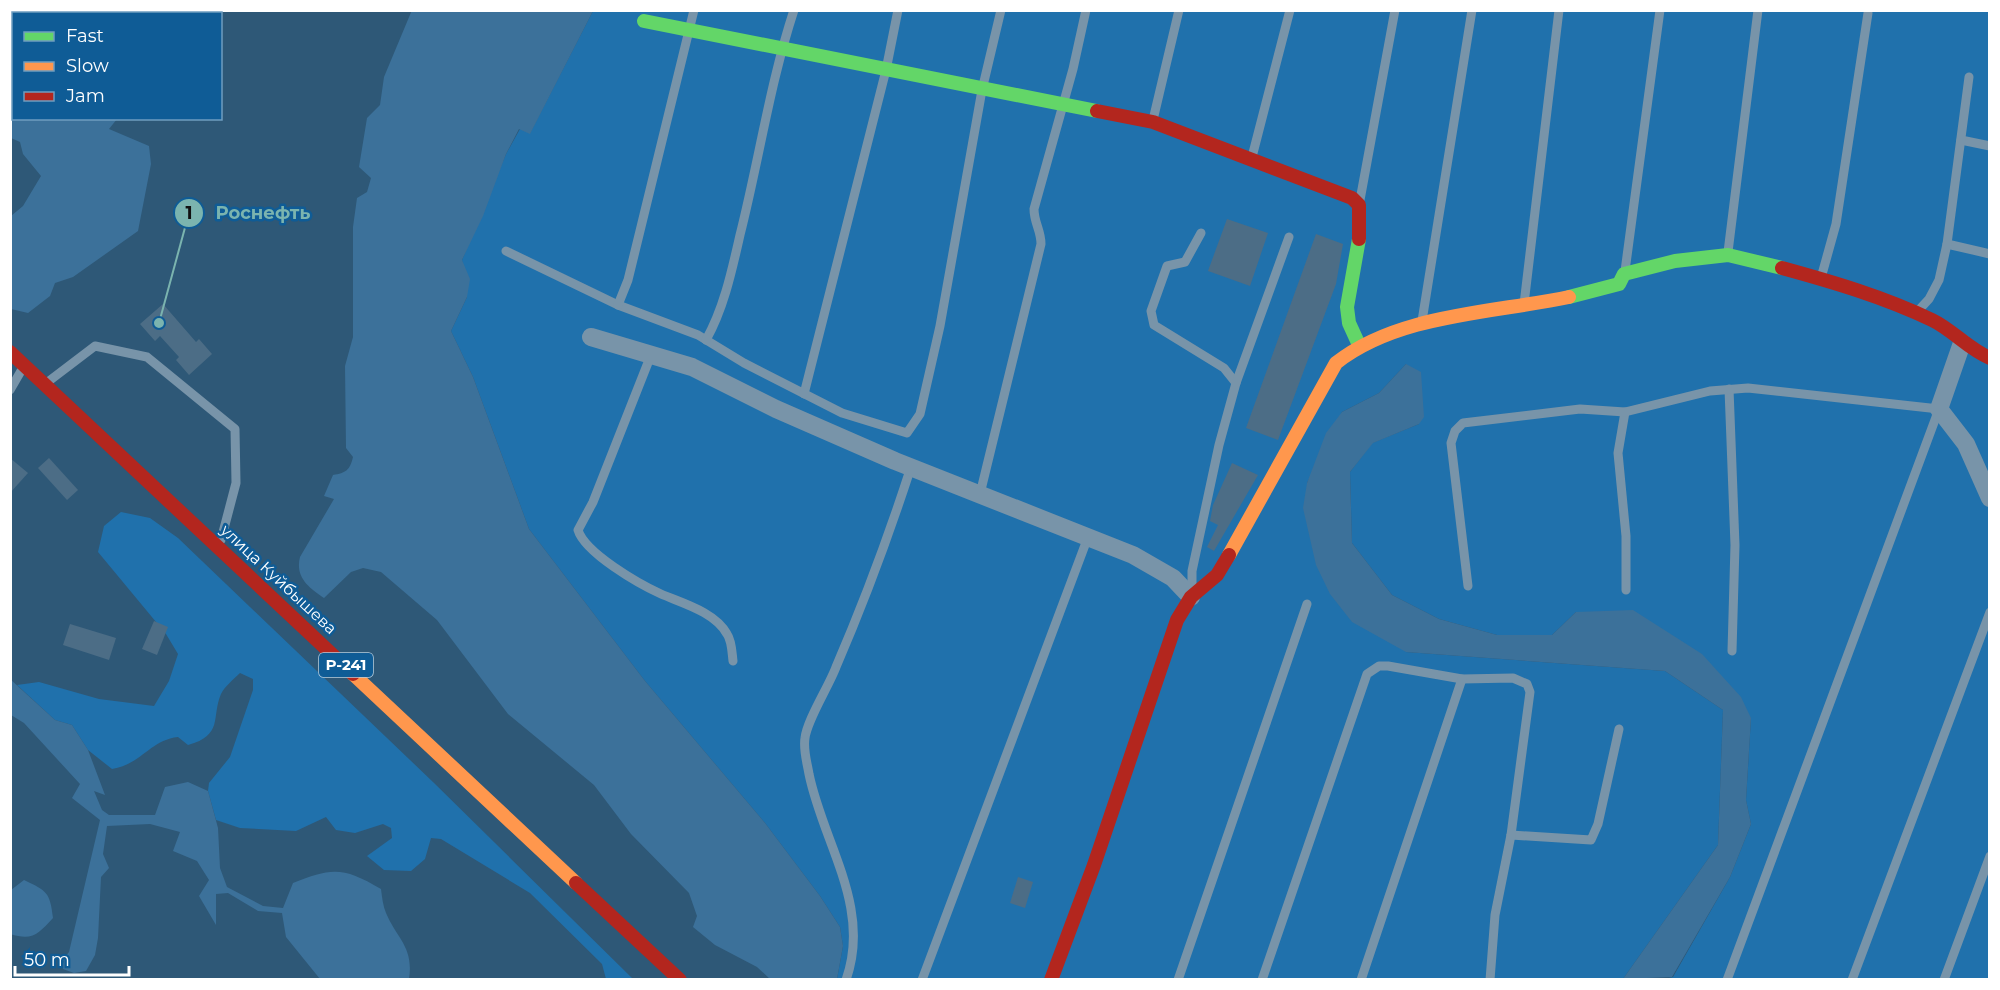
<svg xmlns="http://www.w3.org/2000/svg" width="2000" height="990" viewBox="0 0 2000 990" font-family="Montserrat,sans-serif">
<rect width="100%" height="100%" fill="#2e5877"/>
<g fill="#2071ac">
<polygon points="593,11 1989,11 1989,979 1664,979 1673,977 1730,877 1751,824 1746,800 1751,718 1576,612 1552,635 1497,635 1439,619 1392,595 1352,543 1350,472 1372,443 1419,424 1406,364 1379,393 1342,412 1307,483 1406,652 1665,671 1723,710 1718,845 1623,979 837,979 843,946 840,927 820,896 765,823 645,681 529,529 473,377 451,331 467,297 462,260 506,154 520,129 530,133"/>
<path d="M121,512L150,518L178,538L433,782L633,979H606L602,964L530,893L441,839L431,838L425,859L411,871L384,870L367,856L392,838L391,828L383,824L355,833L336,830L326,817L296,831L240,828L216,820L208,791L209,783L230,757L253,690V679L240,673C233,680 225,686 221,694C211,717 224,735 188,745L178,737C150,740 142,764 112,769L88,750L72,725L55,720L17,685L39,682L99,699L154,706L169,681L178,654L166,634L98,552L104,526Z"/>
</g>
<g fill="#3c719a">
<path d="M412,10L593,11L530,134L519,129L506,154L483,216L462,260L470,279L467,297L451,331L473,377L529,529L645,681L765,823L820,896L840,927L843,946L837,979H770L757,967L715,945L693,927L697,916L689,893L631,834L594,785L508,714L437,620L381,572L363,568L351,572L324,598C308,587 295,577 300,557L334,499L324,496L333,475C346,473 350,470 353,457L346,448L345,366L353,337V227L357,198L367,192L371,178L359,167L367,118L380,105L384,77Z"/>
<polygon points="13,102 14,118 117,119 109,129 149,146 151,164 138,231 73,277 55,283 50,296 28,313 11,309 11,216 23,206 41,176 23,154 20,142 11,138 11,105"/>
<polygon points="1406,364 1421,372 1424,417 1419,424 1373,443 1350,472 1352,543 1392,595 1439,619 1497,635 1552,635 1576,612 1633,610 1702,654 1741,697 1751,718 1746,800 1751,824 1730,877 1672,977 1623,979 1718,845 1723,710 1665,671 1406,652 1352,622 1330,594 1316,565 1303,508 1307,483 1326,433 1342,412 1379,393"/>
<path d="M10,679L55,720L72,725L88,750L105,795L94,791L102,810L109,815H155L165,787L188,782L208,791L218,828L220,868L227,887L263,906L283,908L293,883C332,867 344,867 381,889C382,897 383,906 386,913C397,939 414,947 409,979H320L286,937L282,913L258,911L228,893L216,894V925L199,896L209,880L197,861L173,851L180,832L150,824L107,826L103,854L109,868L101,877L98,938L95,955L86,971L74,973L63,969L61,962L69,952L100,820L72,798L80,784L24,723L11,715Z"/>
<path d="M24,880C47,891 50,892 53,918C38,934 33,941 10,934L11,890Z"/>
</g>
<g fill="#4c6d86">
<polygon points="1227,219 1268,233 1250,286 1208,271"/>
<polygon points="1316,234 1343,244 1336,284 1278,440 1246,428"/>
<polygon points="163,304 196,342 199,339 212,354 189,375 176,360 179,357 160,336 155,341 140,324"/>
<polygon points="10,458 28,473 10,493"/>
<polygon points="49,458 78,490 67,500 38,468"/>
<polygon points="1232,463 1258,475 1214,551 1207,547 1218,525 1210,521 1213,505"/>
<polygon points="154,621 168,627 157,655 142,649"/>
<polygon points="70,624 116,638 109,660 63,645"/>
<polygon points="1018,877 1033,882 1025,908 1010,903"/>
</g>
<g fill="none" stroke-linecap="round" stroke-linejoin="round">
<g stroke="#7894a9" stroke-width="9">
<polyline points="1153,120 1179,10"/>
<polyline points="1961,140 1990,146"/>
<polyline points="1252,157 1290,10"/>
<polyline points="1360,200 1395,10"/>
<polyline points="1201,233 1185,262 1167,266 1151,311 1154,325 1224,368 1236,383"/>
<polyline points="1947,244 1990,254"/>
<polyline points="506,251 618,305 698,335 744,363 842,413 907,433 920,414 940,326 982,90 1001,10"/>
<polyline points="1728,252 1758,10"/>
<polyline points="1625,271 1660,10"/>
<polyline points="1821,278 1836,224 1868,13"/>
<polyline points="1524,304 1559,10"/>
<polyline points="618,305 628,280 694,10"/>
<polyline points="1917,312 1929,299 1939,280 1947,244 1969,77"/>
<polyline points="1422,321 1472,10"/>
<path d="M706,340C724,308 732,270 740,235C759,160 770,83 794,10"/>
<path d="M651,355L593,502L578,530C585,553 639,584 661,594C682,603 715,612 727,634C732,641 732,653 733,661"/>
<polyline points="49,381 95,346 147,357 235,429 236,483 221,540"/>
<polyline points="1729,389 1735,545 1732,651"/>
<polyline points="10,390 21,371"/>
<polyline points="804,394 886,70 898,10"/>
<polyline points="1625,412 1618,453 1626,536 1626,590"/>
<path d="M980,494L1041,244C1041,230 1034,223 1034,209L1073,69L1086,10"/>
<polyline points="1468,586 1451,443 1455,431 1463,423 1580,409 1625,412 1710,391 1748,388 1939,409 1727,980"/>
<polyline points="1192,591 1192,571 1219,445 1236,383 1289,237"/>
<polyline points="1511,835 1591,840 1598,824 1619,729"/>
<path d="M846,980C872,907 823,843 809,774C807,762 803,750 805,738C807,720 829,686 836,667C864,602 889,535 911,467"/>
<polyline points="922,980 1088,537"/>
<polyline points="1178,980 1307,604"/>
<polyline points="1262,980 1367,674 1379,666 1388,666 1462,679 1513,678 1527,684 1530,692 1511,835 1495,915 1490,980"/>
<polyline points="1361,980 1462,679"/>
<polyline points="1852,980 1990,612"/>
<polyline points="1944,980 1990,856"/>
</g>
<g stroke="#7894a9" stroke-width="18">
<polyline points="591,337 692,367 776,409 895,461 1133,555 1173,578 1191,597"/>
<polyline points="1962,343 1939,409 1966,444 1990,498"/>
</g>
<g stroke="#63d668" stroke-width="14">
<polyline points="644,21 1097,111"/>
<polyline points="1569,297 1619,284 1624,274 1675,261 1728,255 1782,268"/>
<polyline points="1359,345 1349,323 1347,307 1359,239"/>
</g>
<g stroke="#ff974d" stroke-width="14">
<path d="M1229,555L1336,363C1398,314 1493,313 1569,297"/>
<polyline points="353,674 576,883"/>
</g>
<g stroke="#b3261e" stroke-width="14">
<polyline points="1097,111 1153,122 1352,198 1359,205 1359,239"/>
<path d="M1782,268C1833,282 1884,297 1932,320C1953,330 1968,349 1990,358"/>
<polyline points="10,352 353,674"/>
<polyline points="576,883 680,980"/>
<polyline points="1051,980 1094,865 1177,620 1191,597 1217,575 1229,555"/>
</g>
</g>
<g text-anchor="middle" stroke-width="5" stroke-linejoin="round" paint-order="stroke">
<rect fill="#0f5c96" stroke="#b7cee0" stroke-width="1.5" x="319" y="653" width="54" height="24" rx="4.5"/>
<g font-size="15" font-weight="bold" fill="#fff">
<text x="346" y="670">Р-241</text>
</g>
<g font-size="16" fill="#fff" stroke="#0f5c96">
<text transform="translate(279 579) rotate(43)" y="6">улица Куйбышева</text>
</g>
</g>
<path fill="none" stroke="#7bb4af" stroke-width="2" d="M159 323L189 213"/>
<g fill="#7bb4af" stroke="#0f5c96" stroke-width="2">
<circle cx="159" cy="323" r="6"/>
<circle cx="189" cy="213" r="15"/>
</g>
<g font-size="18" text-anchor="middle" font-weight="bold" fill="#111">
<text x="189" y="219">1</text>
</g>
<g font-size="18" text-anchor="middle" font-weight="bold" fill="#7bb4af" stroke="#0f5c96" stroke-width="5" stroke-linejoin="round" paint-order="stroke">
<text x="263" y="219">Роснефть</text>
</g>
<rect width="2000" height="990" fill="none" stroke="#ffffff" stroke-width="24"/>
<rect x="12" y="12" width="210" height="108" fill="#0f5c96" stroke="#6f9dc0" stroke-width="1.5"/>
<rect x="24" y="32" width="30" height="9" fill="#63d668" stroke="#6f9dc0" stroke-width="1.5"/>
<text x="66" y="42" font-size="18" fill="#ffffff">Fast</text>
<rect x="24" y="62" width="30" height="9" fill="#ff974d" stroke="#6f9dc0" stroke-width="1.5"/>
<text x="66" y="72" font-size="18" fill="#ffffff">Slow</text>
<rect x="24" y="92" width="30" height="9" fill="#b3261e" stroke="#6f9dc0" stroke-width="1.5"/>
<text x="66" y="102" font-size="18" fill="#ffffff">Jam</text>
<path d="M15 966v9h114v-9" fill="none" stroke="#ffffff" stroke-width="3"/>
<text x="24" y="966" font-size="18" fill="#ffffff" stroke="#0f5c96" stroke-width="4.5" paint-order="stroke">50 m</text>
</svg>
